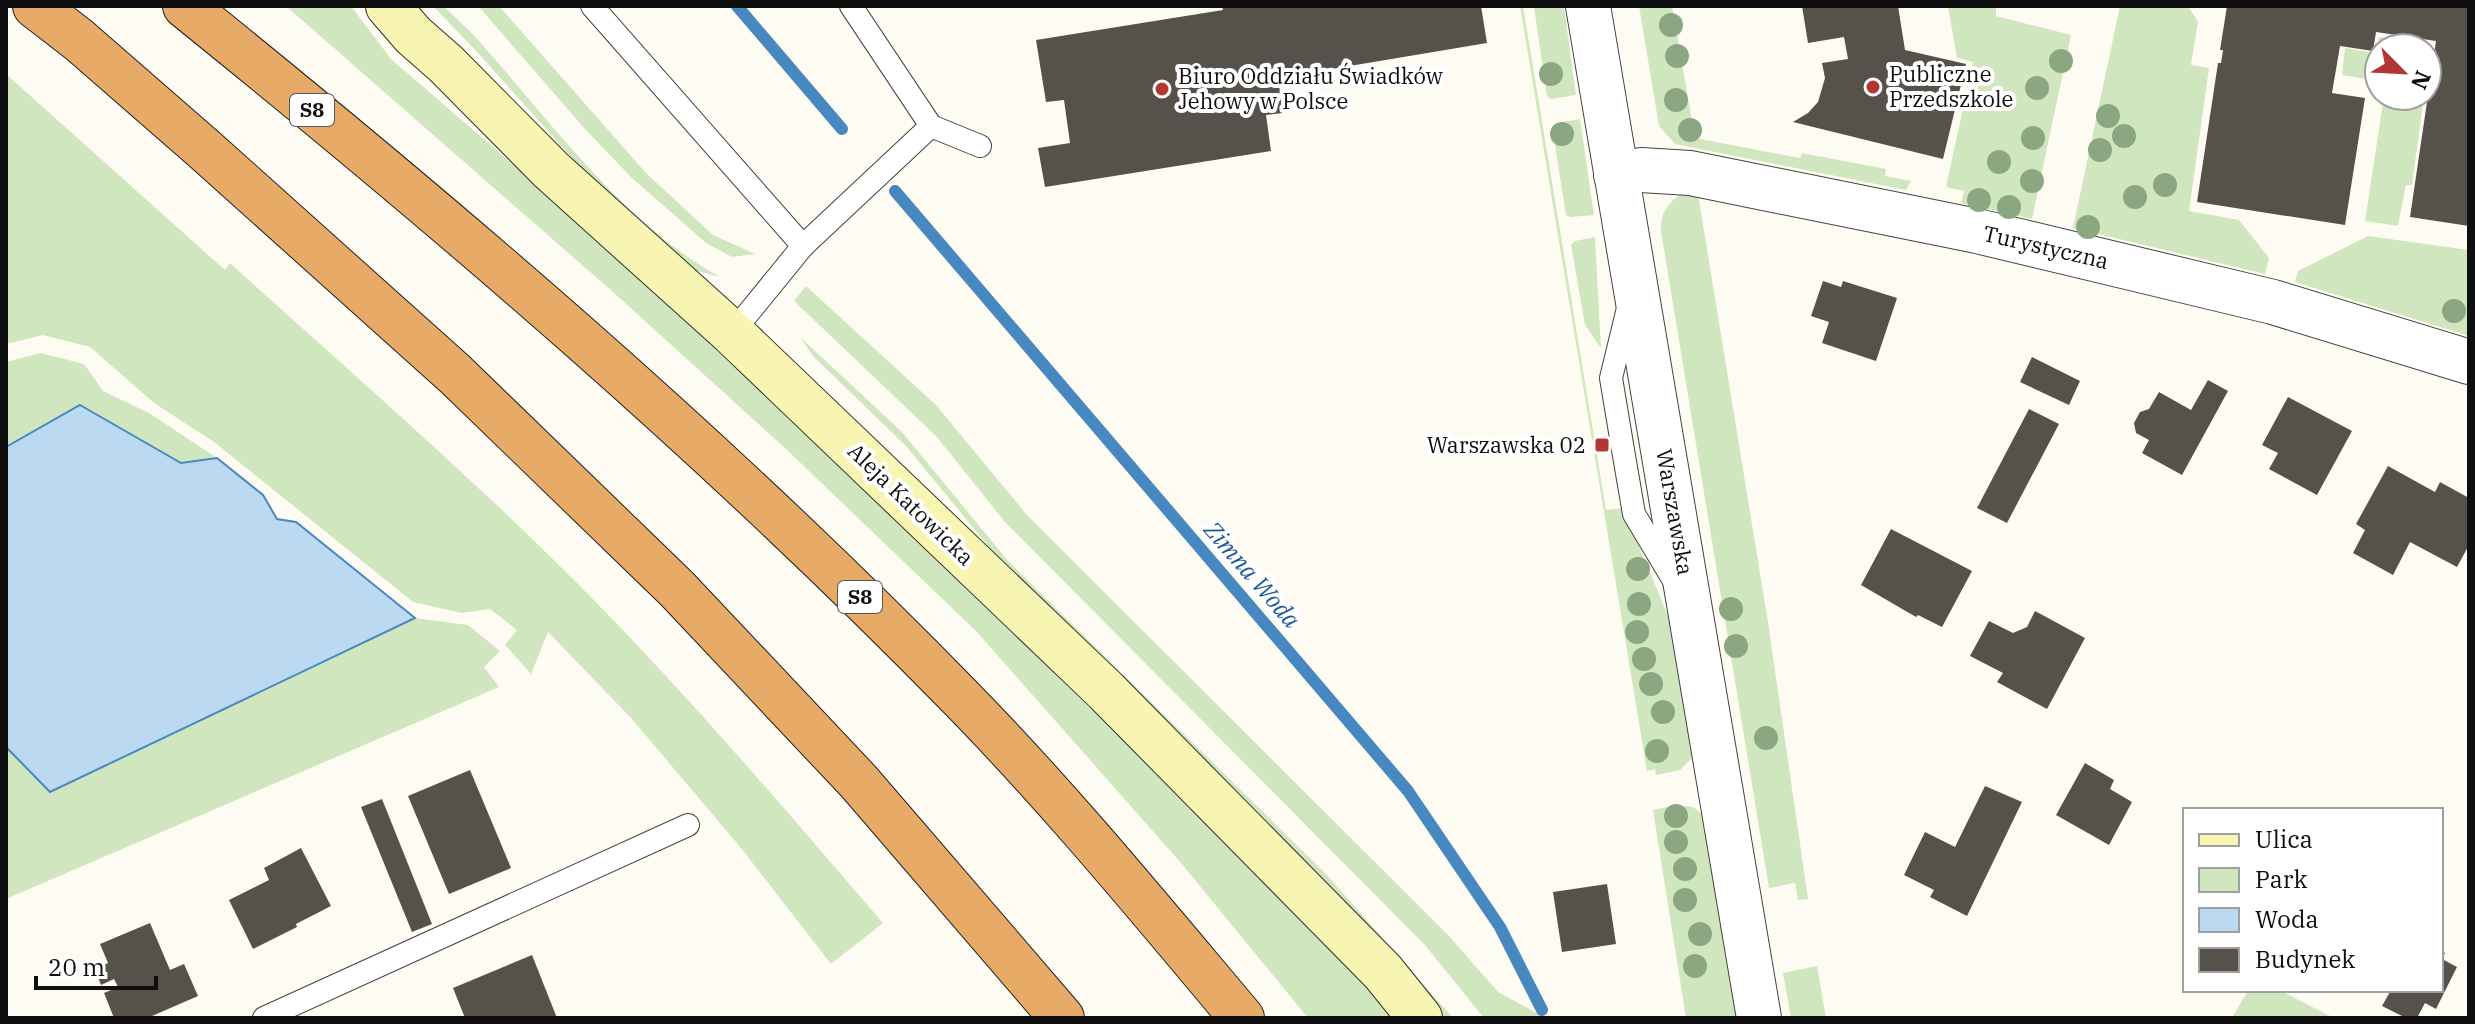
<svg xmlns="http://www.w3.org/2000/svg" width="2475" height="1024" viewBox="0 0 2475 1024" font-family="'IBM Plex Serif',serif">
<rect width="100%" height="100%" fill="#fefcf2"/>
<g fill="#d0e6be">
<polygon points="286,6 351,6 391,59 626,262 788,408 1256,870 1395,1018 1308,1018 1181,863 976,631 787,450 613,292"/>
<path d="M433,6H444C455,18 468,28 479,41C550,121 625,225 720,277L694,270L591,179L478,53Z"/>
<polygon points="478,6 499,6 646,173 713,235 755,254 732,257 706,243 631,177 585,129"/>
<polygon points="1520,6 1523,6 1606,510 1623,508 1674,630 1695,755 1680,770 1656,775 1655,769 1647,771"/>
<polygon points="1542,6 1564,7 1576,95 1551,99 1547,96 1534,7"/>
<polygon points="1639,6 1672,6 1695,138 1800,158 1802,153 1886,169 1885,176 1911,181 1906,190 1675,144 1659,126"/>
<polygon points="1948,6 1996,6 1996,16 2071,35 2032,219 1961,203 1964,191 1946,187 1973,62 1957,58"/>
<polygon points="2120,6 2188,6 2198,22 2191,65 2209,68 2189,211 2239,220 2269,258 2265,274 2073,228"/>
<polygon points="2379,37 2430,46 2427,71 2427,48 2379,48 2379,81 2342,75 2345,48 2375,53"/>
<path d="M6,74L225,270L230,263C345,367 464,470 574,580C683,689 782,806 883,923L831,964L741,848L632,719L548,632L531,674L505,645L517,630L490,609L462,613L413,602L214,442L154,403L90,347L43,335L6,344Z"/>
<polygon points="2384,96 2424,96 2412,185 2406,185 2398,226 2365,221"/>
<polygon points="1580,119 1594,215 1571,217 1566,215 1552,127 1556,123"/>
<path d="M1680,194H1698L1768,622L1808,899L1798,900L1795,883L1769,888L1661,231C1660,214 1667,205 1680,194Z"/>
<polygon points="2368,236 2469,250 2469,336 2295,282 2298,271"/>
<polygon points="1595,237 1595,238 1601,348 1585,325 1571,245 1575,241"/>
<polygon points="806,286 936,405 1027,515 1450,937 1498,992 1546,1018 1484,1018 1424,944 1005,522 936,436 794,301"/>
<polygon points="800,337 902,432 1009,562 1327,875 1453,1018 1445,1018 1386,948 998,558 906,446 813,356"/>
<polygon points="41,353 84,364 103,391 149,413 217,458 181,463 80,405 6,447 6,362"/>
<polygon points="415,618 468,625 500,651 484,667 499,687 6,899 6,747 51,792"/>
<polygon points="1677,805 1693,807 1706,817 1741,1018 1686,1018 1653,810"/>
<polygon points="1817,966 1826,1018 1791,1018 1783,973"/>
<polygon points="2248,990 2279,990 2334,1018 2232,1018"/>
</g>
<polygon fill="#bbd9f1" stroke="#4888c1" stroke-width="2" points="80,405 181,463 217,458 263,495 277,519 296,522 415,618 50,792 6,747 6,447"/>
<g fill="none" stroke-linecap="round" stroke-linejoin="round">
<g stroke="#4888c1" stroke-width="12">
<polyline points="737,6 842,129"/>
<polyline points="895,191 1408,791 1500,927 1542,1010"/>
</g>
</g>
<g fill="#57514c">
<polygon points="1222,6 1481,6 1487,43 1278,78 1283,113 1266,115 1271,151 1045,187 1038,148 1070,143 1064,100 1046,102 1036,40 1223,10"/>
<polygon points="1802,6 1898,6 1905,50 1966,64 1943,159 1793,122 1808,113 1818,102 1825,78 1822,63 1848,59 1844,37 1808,43"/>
<polygon points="2227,6 2469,6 2469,226 2410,217 2436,41 2376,32 2373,51 2340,46 2332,93 2365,98 2345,225 2197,202 2218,63 2221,63 2223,50 2220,50"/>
<polygon points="1823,281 1841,287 1843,281 1897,298 1876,361 1822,343 1829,322 1811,316"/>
<polygon points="2032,357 2080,381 2069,405 2020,382"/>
<polygon points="2208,380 2228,391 2182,475 2142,453 2149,440 2136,433 2134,423 2140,412 2149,409 2159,392 2191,410"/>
<polygon points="2288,397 2352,431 2317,495 2269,469 2278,453 2262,445"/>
<polygon points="2029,409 2059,424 2007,523 1977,508"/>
<polygon points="2388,466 2435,492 2440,482 2469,498 2469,545 2457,567 2410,542 2393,575 2353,553 2365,530 2356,524"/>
<polygon points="1891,529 1972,571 1942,627 1918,615 1916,617 1861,585"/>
<polygon points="2035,611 2085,638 2047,709 1997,682 2003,673 1970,656 1989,621 2013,633 2027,627"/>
<polygon points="2085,763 2114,780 2110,789 2132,802 2109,845 2056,815"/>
<polygon points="470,770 511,868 449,894 408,796"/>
<polygon points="1985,786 2022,802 1967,916 1930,897 1934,890 1904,875 1925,832 1955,847"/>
<polygon points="382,799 432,924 412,932 361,807"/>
<polygon points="301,848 331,906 296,924 297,927 253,949 229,900 269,880 264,868"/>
<polygon points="1607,884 1616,944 1562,952 1553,892"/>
<polygon points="150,923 170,970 184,964 198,996 152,1016 114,1018 104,993 118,987 114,979 101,985 95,969 108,963 100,944"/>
<polygon points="2441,951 2445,953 2442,959 2457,967 2436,1009 2425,1003 2417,1018 2406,1018 2382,1006 2391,990 2441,990"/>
<polygon points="532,955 557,1018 465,1018 453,988"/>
</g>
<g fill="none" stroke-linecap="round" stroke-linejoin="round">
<defs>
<g id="lane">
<polyline points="592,6 803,246"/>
<polyline points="851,6 931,126 980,146"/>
<polyline points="1628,308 1611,378 1622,444 1634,514 1673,579"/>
<polyline points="732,333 803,246 931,126"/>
<polyline points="264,1018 688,825"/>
</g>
<g id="street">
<polyline points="1588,6 1759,1018"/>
<polyline points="1616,175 1641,170 1690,173 1977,231 2273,302 2469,362"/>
</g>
<polyline id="secondary" points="388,6 413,35 446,64 551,170 732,333 1106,691 1383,972 1420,1018"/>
<g id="highway">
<polyline points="35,6 79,40 204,149 455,374 677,589 859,782 1062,1018"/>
<path d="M185,6C455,224 718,449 960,697C1060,799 1150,909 1242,1018"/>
</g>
</defs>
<use href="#lane" stroke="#424242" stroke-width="24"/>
<use href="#street" stroke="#424242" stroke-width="46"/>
<use href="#secondary" stroke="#313131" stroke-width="46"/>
<use href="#highway" stroke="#202020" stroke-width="46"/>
<use href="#lane" stroke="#fff" stroke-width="22"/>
<use href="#street" stroke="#fff" stroke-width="44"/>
<use href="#secondary" stroke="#f8f5b3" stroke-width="44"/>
<use href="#highway" stroke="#e7ab67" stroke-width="44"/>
</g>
<g fill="#8ba781">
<circle cx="1671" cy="25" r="12"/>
<circle cx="1677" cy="56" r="12"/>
<circle cx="2061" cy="61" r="12"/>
<circle cx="1551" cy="74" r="12"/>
<circle cx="2037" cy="88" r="12"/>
<circle cx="1676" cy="100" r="12"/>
<circle cx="2108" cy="116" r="12"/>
<circle cx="1690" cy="130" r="12"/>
<circle cx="1562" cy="134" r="12"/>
<circle cx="2124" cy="136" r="12"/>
<circle cx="2033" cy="138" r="12"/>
<circle cx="2100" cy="150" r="12"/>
<circle cx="1999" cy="162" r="12"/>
<circle cx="2032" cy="181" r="12"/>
<circle cx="2165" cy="185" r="12"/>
<circle cx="2135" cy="197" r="12"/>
<circle cx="1979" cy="200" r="12"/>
<circle cx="2009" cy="207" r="12"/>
<circle cx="2088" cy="227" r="12"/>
<circle cx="2454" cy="311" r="12"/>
<circle cx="1638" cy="569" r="12"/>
<circle cx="1639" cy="604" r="12"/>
<circle cx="1731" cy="609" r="12"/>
<circle cx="1637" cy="632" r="12"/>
<circle cx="1736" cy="646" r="12"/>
<circle cx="1644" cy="659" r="12"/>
<circle cx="1651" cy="684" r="12"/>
<circle cx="1663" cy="712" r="12"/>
<circle cx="1766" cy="738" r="12"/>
<circle cx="1657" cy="751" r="12"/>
<circle cx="1676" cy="816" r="12"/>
<circle cx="1676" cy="842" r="12"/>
<circle cx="1685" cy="869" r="12"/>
<circle cx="1685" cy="900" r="12"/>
<circle cx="1700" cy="934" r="12"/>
<circle cx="1695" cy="966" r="12"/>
</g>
<g fill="#b33633" stroke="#fff" stroke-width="3">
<circle cx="1873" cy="87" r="8"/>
<circle cx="1162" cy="89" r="8"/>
<rect x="1594" y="437" width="16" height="16" rx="4"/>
</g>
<g text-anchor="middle" stroke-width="8" stroke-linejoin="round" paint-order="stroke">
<g fill="#fff" stroke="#575757" stroke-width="2">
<rect x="290" y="94" width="44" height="32" rx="6"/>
<rect x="838" y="581" width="44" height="32" rx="6"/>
</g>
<g font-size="20" font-weight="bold" fill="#0f0f0f">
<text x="312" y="117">S8</text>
<text x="860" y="604">S8</text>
</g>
<g font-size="22" fill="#0f0f0f" stroke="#fff" text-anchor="start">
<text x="1889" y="82">Publiczne<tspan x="1889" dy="25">Przedszkole</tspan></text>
<text x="1178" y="84">Biuro Oddziału Świadków<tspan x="1178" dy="25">Jehowy w Polsce</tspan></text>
<text x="1586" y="453" text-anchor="end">Warszawska 02</text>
</g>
<g font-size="22" fill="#0f0f0f" stroke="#fff">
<text transform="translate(2046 247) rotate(13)" y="8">Turystyczna</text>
<text transform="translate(911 504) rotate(44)" y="8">Aleja Katowicka</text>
<text transform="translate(1675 512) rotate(80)" y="8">Warszawska</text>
</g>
<g font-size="24" font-style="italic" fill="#235b96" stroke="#fff">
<text transform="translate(1252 575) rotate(49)" y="8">Zimna Woda</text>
</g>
</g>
<rect width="2475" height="1024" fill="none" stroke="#0f0f0f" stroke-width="16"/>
<rect x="2183" y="808" width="260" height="184" fill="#ffffff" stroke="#9f9f9f" stroke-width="2"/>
<rect x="2199" y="834" width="40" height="12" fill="#f8f5b3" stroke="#9f9f9f" stroke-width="2"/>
<text x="2255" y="848" font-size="24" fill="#0f0f0f">Ulica</text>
<rect x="2199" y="868" width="40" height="24" fill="#d0e6be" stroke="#9f9f9f" stroke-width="2"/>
<text x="2255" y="888" font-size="24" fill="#0f0f0f">Park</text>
<rect x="2199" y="908" width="40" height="24" fill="#bbd9f1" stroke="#9f9f9f" stroke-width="2"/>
<text x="2255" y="928" font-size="24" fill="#0f0f0f">Woda</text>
<rect x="2199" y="948" width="40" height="24" fill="#57514c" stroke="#9f9f9f" stroke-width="2"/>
<text x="2255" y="968" font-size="24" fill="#0f0f0f">Budynek</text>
<g transform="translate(2403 72) rotate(114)"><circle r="38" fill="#ffffff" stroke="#9f9f9f" stroke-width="2"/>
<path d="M0-6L14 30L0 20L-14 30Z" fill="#b33633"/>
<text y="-12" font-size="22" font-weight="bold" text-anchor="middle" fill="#0f0f0f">N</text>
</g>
<path d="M36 976v12h120v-12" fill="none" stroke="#0f0f0f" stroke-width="4"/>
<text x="48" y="976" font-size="24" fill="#0f0f0f" stroke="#ffffff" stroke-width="6" paint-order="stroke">20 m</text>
</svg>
